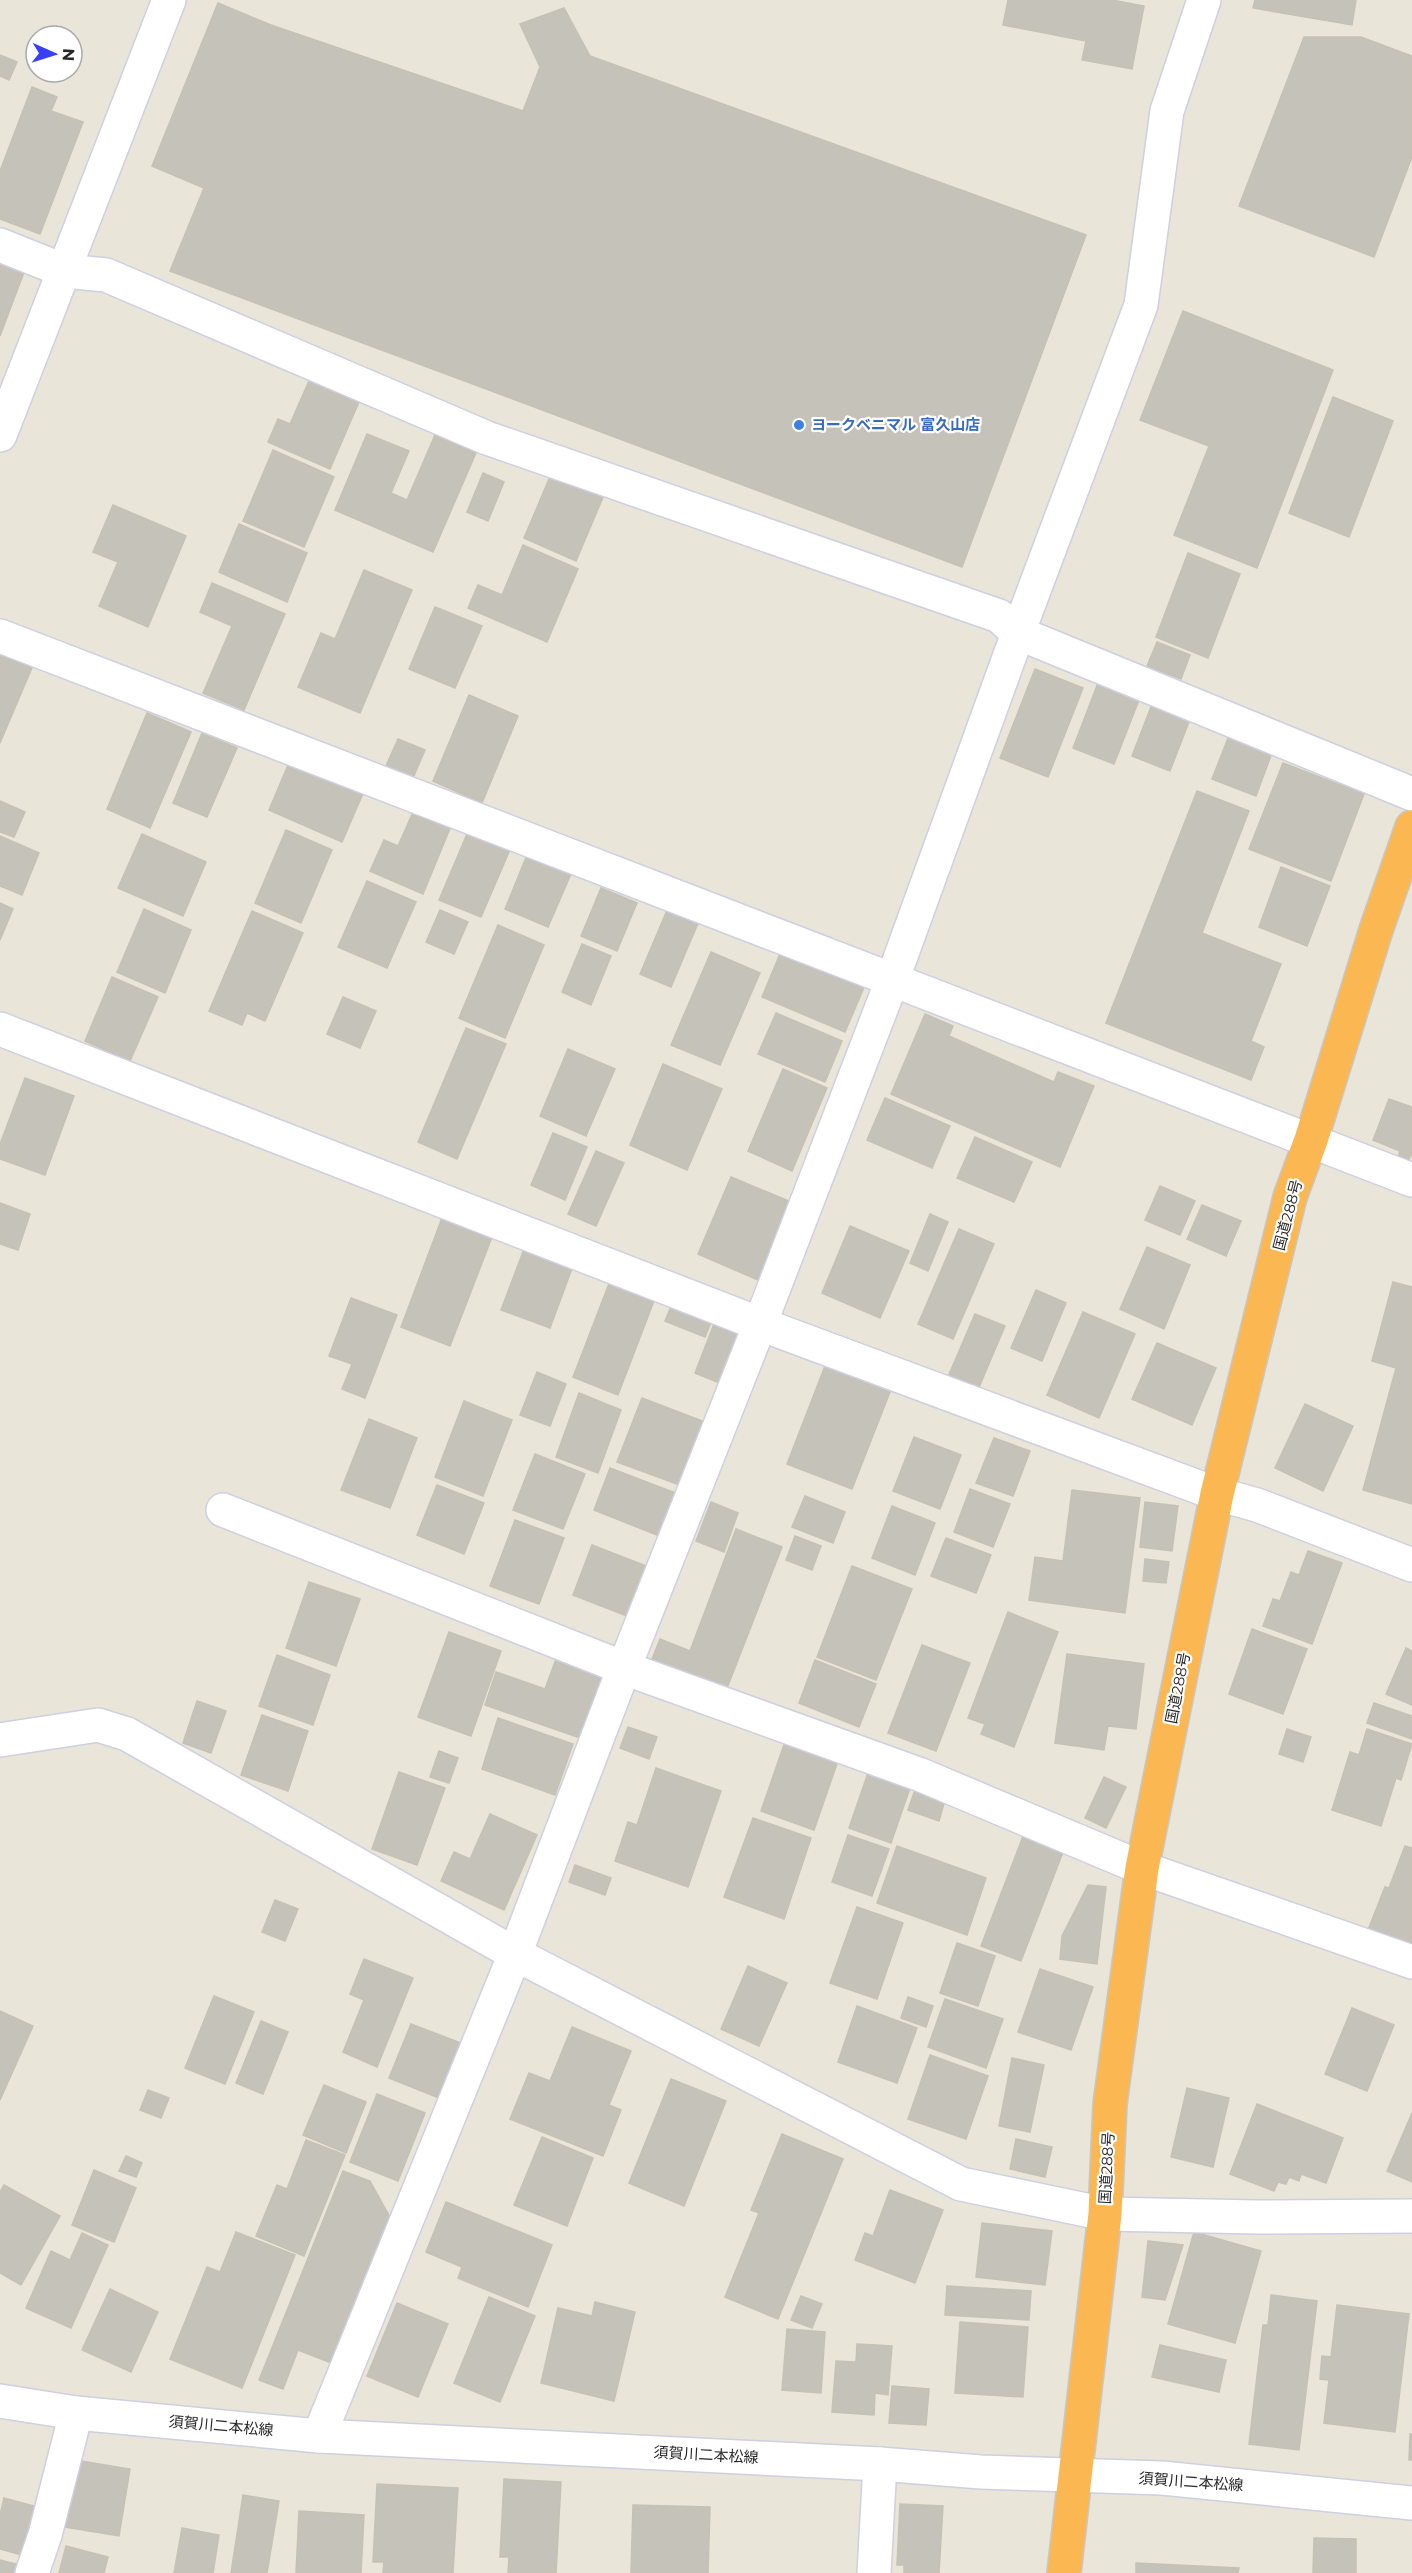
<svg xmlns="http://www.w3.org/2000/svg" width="1412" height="2573" viewBox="0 0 1412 2573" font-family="Montserrat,'Noto Sans JP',sans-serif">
<rect width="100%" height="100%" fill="#eae5d9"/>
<g fill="#c5c2b9" stroke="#c5c1b3" stroke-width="1.5">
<polygon points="1008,0 1112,0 1144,6 1132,69 1082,60 1086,41 1003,25"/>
<polygon points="1255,0 1356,0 1352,25 1253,8"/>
<polygon points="218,3 271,25 523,111 540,67 520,24 564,8 590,56 1086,235 962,567 170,271 204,188 152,166"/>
<polygon points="1304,37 1361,37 1412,56 1412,157 1374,257 1239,206"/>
<polygon points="0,55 17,62 9,80 0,76"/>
<polygon points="32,87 57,97 51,111 83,122 40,234 0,219 0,171"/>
<polygon points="0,257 26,267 0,336"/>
<polygon points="1183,311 1333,370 1257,568 1174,535 1209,446 1140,420"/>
<polygon points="309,381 359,402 330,469 268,442 278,419 290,424"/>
<polygon points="1333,397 1393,421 1349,537 1289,513"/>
<polygon points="367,434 409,451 391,493 407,500 435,435 476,453 433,552 335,510"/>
<polygon points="273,450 334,477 304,547 243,521"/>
<polygon points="552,472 604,495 576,561 524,538"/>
<polygon points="483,473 504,482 488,521 467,512"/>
<polygon points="113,505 186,536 148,627 99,606 118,562 93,552"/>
<polygon points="239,524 307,553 287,602 219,572"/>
<polygon points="523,545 578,569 547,642 468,608 478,585 502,595"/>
<polygon points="1188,553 1240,574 1208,658 1156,637"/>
<polygon points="364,570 412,590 360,713 298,687 321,633 335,639"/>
<polygon points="212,583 285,614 244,710 203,693 232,626 200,612"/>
<polygon points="435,607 482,626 455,688 409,669"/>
<polygon points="0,640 37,656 0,743"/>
<polygon points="1157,642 1190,655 1181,679 1147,666"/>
<polygon points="1035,669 1083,688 1048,777 1000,758"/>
<polygon points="1098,683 1139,700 1114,764 1073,748"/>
<polygon points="469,695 518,716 482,803 433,781"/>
<polygon points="1154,699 1192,714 1170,771 1132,756"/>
<polygon points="147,713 191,732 150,828 107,809"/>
<polygon points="202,733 237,748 207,817 173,803"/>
<polygon points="1230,733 1273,750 1256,796 1212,779"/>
<polygon points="398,739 425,750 413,778 386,766"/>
<polygon points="291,758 365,789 342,842 269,810"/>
<polygon points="1283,763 1364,794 1331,881 1249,849"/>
<polygon points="1197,791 1249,811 1202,933 1281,964 1251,1041 1264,1047 1251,1080 1106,1023"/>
<polygon points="0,801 25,812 14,837 0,832"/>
<polygon points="414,810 451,826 423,894 370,871 384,840 398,846"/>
<polygon points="470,827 512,845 481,917 439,900"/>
<polygon points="286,830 332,850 301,923 255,903"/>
<polygon points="142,834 206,862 183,916 118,888"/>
<polygon points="0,836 39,853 22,895 0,886"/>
<polygon points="527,855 571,874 548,927 505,909"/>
<polygon points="1281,867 1330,886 1307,946 1259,927"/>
<polygon points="367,881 416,902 387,968 338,947"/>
<polygon points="601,888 637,903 617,951 581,936"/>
<polygon points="0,903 13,909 0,940"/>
<polygon points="668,908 699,921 671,987 640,974"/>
<polygon points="144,909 191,930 165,993 117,972"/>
<polygon points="440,910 468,922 454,954 426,942"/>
<polygon points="252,911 303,933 265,1021 247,1013 242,1025 209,1011"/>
<polygon points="498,925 544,945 505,1038 459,1018"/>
<polygon points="785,942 868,978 845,1032 762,997"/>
<polygon points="582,944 611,956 591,1005 562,992"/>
<polygon points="711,952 760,973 720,1065 671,1045"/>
<polygon points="112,977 158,997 130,1061 85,1041"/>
<polygon points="343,997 376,1011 360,1048 327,1034"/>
<polygon points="776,1013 842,1041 825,1082 758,1054"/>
<polygon points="925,1014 953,1026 949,1036 1054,1082 1058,1072 1094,1086 1060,1167 891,1094"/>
<polygon points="466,1028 506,1044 457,1159 418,1142"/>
<polygon points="568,1049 615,1069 586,1136 540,1116"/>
<polygon points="663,1064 722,1089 687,1170 630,1145"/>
<polygon points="783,1069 827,1088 792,1171 748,1151"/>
<polygon points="25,1078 74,1096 45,1175 0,1159 0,1144"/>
<polygon points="885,1098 950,1126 932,1168 867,1140"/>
<polygon points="1389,1099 1412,1107 1412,1154 1408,1161 1398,1157 1400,1151 1373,1140"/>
<polygon points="553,1133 587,1147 565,1200 531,1185"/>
<polygon points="975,1137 1032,1162 1014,1202 957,1178"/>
<polygon points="596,1151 624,1163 596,1226 568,1214"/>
<polygon points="731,1177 791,1202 758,1280 698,1254"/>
<polygon points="1160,1186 1195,1201 1180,1235 1145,1220"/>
<polygon points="0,1203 30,1214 18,1250 0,1244"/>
<polygon points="1202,1205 1241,1221 1226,1256 1187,1239"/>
<polygon points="930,1214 948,1222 928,1271 910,1263"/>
<polygon points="442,1218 492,1237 450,1346 401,1327"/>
<polygon points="850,1226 909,1251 880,1318 822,1293"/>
<polygon points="959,1229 994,1244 953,1339 918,1324"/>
<polygon points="526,1244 574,1263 550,1328 501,1310"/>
<polygon points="1147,1247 1190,1265 1164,1329 1120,1309"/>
<polygon points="612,1276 657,1293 618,1395 573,1377"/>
<polygon points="1393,1282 1412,1287 1412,1504 1363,1490 1396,1368 1372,1361"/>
<polygon points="1036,1290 1066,1303 1042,1361 1011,1348"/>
<polygon points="351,1298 397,1315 365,1398 342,1389 352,1364 329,1356"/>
<polygon points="674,1299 714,1315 705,1337 665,1321"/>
<polygon points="1083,1312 1135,1334 1099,1418 1047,1395"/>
<polygon points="975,1314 1005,1326 977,1392 947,1379"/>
<polygon points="717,1316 749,1329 727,1386 695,1373"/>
<polygon points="1157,1343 1216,1368 1192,1425 1132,1399"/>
<polygon points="825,1366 890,1392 852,1489 787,1464"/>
<polygon points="537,1372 566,1384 550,1426 520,1415"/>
<polygon points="579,1393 621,1410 598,1473 556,1457"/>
<polygon points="642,1398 710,1424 697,1458 689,1455 677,1484 617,1462"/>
<polygon points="464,1401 512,1420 483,1496 435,1477"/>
<polygon points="1305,1404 1353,1426 1323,1491 1275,1468"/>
<polygon points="369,1419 417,1438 390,1508 341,1490"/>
<polygon points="914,1437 961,1455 940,1509 893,1491"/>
<polygon points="994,1438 1030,1451 1013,1496 976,1483"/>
<polygon points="535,1454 585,1474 563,1529 513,1510"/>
<polygon points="610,1468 678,1494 662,1537 594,1510"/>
<polygon points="437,1485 484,1503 464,1554 417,1535"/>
<polygon points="970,1489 1010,1504 993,1547 954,1532"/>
<polygon points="1072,1490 1140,1498 1125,1613 1029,1600 1035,1557 1063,1561"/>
<polygon points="805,1496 845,1512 833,1543 792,1527"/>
<polygon points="711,1502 738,1513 724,1552 696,1541"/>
<polygon points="1145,1502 1178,1506 1172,1551 1140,1547"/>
<polygon points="892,1506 935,1523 915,1575 872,1558"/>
<polygon points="515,1520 564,1538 539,1604 490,1586"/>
<polygon points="736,1529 782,1547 727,1688 652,1659 660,1639 690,1651"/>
<polygon points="795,1536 821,1546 812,1570 786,1560"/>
<polygon points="946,1538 991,1555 976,1593 931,1576"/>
<polygon points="592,1545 646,1566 627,1616 573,1595"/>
<polygon points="1308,1551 1342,1563 1312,1644 1263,1626 1273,1599 1280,1601 1291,1572 1299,1575"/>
<polygon points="1145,1559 1169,1562 1166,1583 1143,1581"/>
<polygon points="852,1566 912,1589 876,1680 817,1657"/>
<polygon points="309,1582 360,1599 336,1666 286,1648"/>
<polygon points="1008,1612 1058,1632 1014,1747 981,1734 985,1724 968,1718"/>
<polygon points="1252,1629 1307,1649 1283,1714 1229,1694"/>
<polygon points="449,1632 501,1651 471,1736 418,1717"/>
<polygon points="922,1645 970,1663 936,1751 888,1733"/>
<polygon points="1406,1648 1412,1651 1412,1705 1386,1694"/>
<polygon points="559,1651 611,1669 586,1740 485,1705 496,1672 545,1689"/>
<polygon points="1067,1654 1144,1664 1136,1729 1108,1726 1104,1750 1055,1743"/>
<polygon points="277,1655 330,1675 313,1725 259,1706"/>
<polygon points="815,1660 876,1684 859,1727 799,1703"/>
<polygon points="197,1701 226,1711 211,1753 183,1743"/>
<polygon points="1374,1703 1412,1716 1412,1739 1367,1723"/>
<polygon points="262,1715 308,1731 288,1791 241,1775"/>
<polygon points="498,1718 573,1744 555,1795 482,1769"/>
<polygon points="628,1727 657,1737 649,1759 620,1748"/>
<polygon points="1287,1729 1311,1737 1303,1762 1279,1754"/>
<polygon points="1367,1729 1412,1744 1401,1780 1396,1778 1381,1826 1332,1810 1350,1752 1359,1755"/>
<polygon points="786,1739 839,1758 814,1830 761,1811"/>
<polygon points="439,1751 458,1758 449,1783 430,1777"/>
<polygon points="656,1768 721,1791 688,1887 615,1861 628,1822 637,1825"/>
<polygon points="399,1772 445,1788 417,1865 372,1849"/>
<polygon points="868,1773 910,1788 891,1843 849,1828"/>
<polygon points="1104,1777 1126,1787 1106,1828 1085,1818"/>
<polygon points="915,1790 945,1800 939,1821 908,1810"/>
<polygon points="490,1814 537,1835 504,1910 441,1881 454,1852 470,1859"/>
<polygon points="753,1818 811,1838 784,1919 724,1897"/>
<polygon points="1025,1831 1065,1847 1021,1961 981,1946"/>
<polygon points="848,1835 889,1849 872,1896 832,1882"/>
<polygon points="897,1846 986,1878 967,1935 877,1903"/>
<polygon points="1405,1846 1412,1848 1412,1946 1368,1930 1385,1887 1389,1888"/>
<polygon points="575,1865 611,1878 605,1895 569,1882"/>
<polygon points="1088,1885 1106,1887 1097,1964 1060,1959 1062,1936"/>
<polygon points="275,1900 298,1909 285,1941 262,1932"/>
<polygon points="857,1907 903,1923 877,1999 830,1983"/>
<polygon points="957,1943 995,1956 978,2006 940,1993"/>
<polygon points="364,1959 413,1978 377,2067 343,2052 364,2000 350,1994"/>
<polygon points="748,1966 787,1983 759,2046 721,2029"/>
<polygon points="1040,1969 1093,1987 1071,2050 1018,2032"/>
<polygon points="214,1996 254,2012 225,2084 185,2068"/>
<polygon points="908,1997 933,2006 926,2027 901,2018"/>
<polygon points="945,1999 1003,2019 986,2068 928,2047"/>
<polygon points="857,2006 917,2028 897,2083 838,2062"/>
<polygon points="1352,2008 1394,2025 1367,2091 1325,2074"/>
<polygon points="0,2011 33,2026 0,2100"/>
<polygon points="261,2021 288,2032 263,2094 236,2083"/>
<polygon points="411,2024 466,2045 444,2100 389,2078"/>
<polygon points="572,2027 631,2051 609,2105 621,2110 603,2156 510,2119 529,2073 550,2081"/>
<polygon points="930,2055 988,2076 966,2139 908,2119"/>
<polygon points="1012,2058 1044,2065 1030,2132 999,2126"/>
<polygon points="671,2079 726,2101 684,2206 629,2183"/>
<polygon points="324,2085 366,2102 346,2153 303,2135"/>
<polygon points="1187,2088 1229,2098 1213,2167 1171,2157"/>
<polygon points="148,2090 169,2098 161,2118 140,2110"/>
<polygon points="377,2094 425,2113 398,2181 350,2162"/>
<polygon points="1257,2104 1343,2138 1326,2183 1301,2174 1299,2181 1289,2177 1286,2184 1278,2182 1274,2191 1230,2174"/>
<polygon points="1412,2113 1412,2182 1387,2171"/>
<polygon points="782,2134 843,2159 778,2319 725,2297 759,2213 751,2210"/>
<polygon points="542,2137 593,2158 567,2226 514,2205"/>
<polygon points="1016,2139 1052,2147 1045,2177 1010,2169"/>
<polygon points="306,2140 345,2155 304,2256 256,2236 277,2185 287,2189"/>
<polygon points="126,2156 142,2163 136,2177 119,2171"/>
<polygon points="94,2170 136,2188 114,2242 72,2225"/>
<polygon points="343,2171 370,2181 391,2219 334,2364 298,2350 283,2389 259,2380"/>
<polygon points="4,2185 60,2216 21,2285 0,2273 0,2192"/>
<polygon points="890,2190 943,2210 915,2283 855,2260 865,2233 873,2236"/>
<polygon points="446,2202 552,2245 528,2307 458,2278 462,2267 426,2252"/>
<polygon points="982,2223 1052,2231 1045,2285 976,2277"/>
<polygon points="236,2232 295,2255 242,2388 170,2359 207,2267 220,2272"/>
<polygon points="1194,2232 1261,2251 1235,2343 1168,2324"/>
<polygon points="82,2233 108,2245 71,2328 26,2308 51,2251 70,2260"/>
<polygon points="1148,2241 1183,2245 1165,2300 1142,2297"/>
<polygon points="947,2286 1031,2291 1029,2320 945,2315"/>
<polygon points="110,2289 158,2312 131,2372 82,2350"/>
<polygon points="1271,2295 1317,2301 1299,2450 1249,2444 1263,2325 1268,2325"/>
<polygon points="801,2296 822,2304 812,2328 791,2320"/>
<polygon points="489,2297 535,2316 500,2402 454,2383"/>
<polygon points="595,2302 635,2312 614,2401 541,2383 558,2308 592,2316"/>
<polygon points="397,2303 448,2324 418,2397 367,2376"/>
<polygon points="1337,2305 1409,2314 1395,2432 1324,2423 1329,2380 1320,2379 1321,2366 1322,2356 1331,2357"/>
<polygon points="960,2322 1028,2327 1023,2397 955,2393"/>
<polygon points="787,2329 825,2332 821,2393 782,2390"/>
<polygon points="857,2344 892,2346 888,2395 875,2393 874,2415 832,2412 836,2361 856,2362"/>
<polygon points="1160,2345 1226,2360 1219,2392 1152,2377"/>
<polygon points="892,2386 929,2389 926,2425 889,2423"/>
<polygon points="1410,2434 1412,2434 1412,2460 1409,2460"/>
<polygon points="75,2460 130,2469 119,2536 64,2527"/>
<polygon points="504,2479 561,2482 556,2573 508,2573 509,2557 500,2557"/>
<polygon points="377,2484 458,2488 453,2573 383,2573 384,2562 373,2562"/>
<polygon points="243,2495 279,2501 267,2573 231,2573"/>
<polygon points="4,2498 34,2506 22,2555 0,2549 0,2515"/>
<polygon points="900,2504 943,2506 939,2573 904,2573 904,2565 897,2565"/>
<polygon points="633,2505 710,2507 708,2573 631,2573"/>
<polygon points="299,2511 364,2515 361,2573 296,2573"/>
<polygon points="182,2528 219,2535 213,2573 174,2573"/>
<polygon points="1314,2538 1356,2539 1356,2573 1313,2573"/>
<polygon points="66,2546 108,2557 104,2573 59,2573"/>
<polygon points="0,2560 16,2564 14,2573 0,2573"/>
<polygon points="1136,2563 1239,2568 1238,2573 1136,2573"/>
</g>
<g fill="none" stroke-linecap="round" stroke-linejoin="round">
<defs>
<g id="street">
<polyline points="0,245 65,271 106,275 487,438 999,616 1018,633 1412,794"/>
<polyline points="0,435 169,0"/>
<polyline points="0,636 1412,1180"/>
<polyline points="0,1029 760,1324 1217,1494 1257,1505 1412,1565"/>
<polyline points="223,1510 624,1668 921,1775 1142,1868 1412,1962"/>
<polyline points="0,1740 98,1725 127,1734 515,1954 961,2184 1105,2214 1258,2217 1412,2216"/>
<polyline points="319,2436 515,1954 624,1668 760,1324 893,978 1018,633 1141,305 1167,111 1204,0"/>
<polyline points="32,2573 45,2535 76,2413"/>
<polyline points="874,2573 880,2464"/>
</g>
<polyline id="secondary" points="0,2401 76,2413 319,2436 880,2464 981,2472 1162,2478 1412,2503"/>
<polyline id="highway" points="1064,2573 1105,2214 1110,2104 1142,1868 1217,1494 1290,1197 1311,1140 1376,930 1412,827"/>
</defs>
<use href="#street" stroke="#cecfe1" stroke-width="36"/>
<use href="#secondary" stroke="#cecfe1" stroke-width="36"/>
<use href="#highway" stroke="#c7c7c7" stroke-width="36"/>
<use href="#street" stroke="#fff" stroke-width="33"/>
<use href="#secondary" stroke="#fff" stroke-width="33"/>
<use href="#highway" stroke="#fbb752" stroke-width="33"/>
</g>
<circle fill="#3f7fe0" stroke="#fff" stroke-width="2" cx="799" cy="425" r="6"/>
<g text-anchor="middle" stroke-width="4.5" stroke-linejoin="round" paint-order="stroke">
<g font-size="15" font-weight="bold" fill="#366cbe" stroke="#fff" text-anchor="start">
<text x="811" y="430">ヨークベニマル 富久山店</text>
</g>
<g font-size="15" fill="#272727" stroke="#fff">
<text transform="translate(1288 1215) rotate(-75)" y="5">国道288号</text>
<text transform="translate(1178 1688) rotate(-79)" y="5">国道288号</text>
<text transform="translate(1107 2168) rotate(-87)" y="5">国道288号</text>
<text transform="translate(221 2426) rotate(5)" y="5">須賀川二本松線</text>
<text transform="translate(706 2455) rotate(3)" y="5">須賀川二本松線</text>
<text transform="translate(1191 2482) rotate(4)" y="5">須賀川二本松線</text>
</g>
</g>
<g transform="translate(54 54) rotate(93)"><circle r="28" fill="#ffffff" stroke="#a9a9a9" stroke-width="1.5"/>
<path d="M0-4.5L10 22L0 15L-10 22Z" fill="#393ef7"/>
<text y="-9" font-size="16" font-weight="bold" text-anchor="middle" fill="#272727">N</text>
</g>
</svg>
